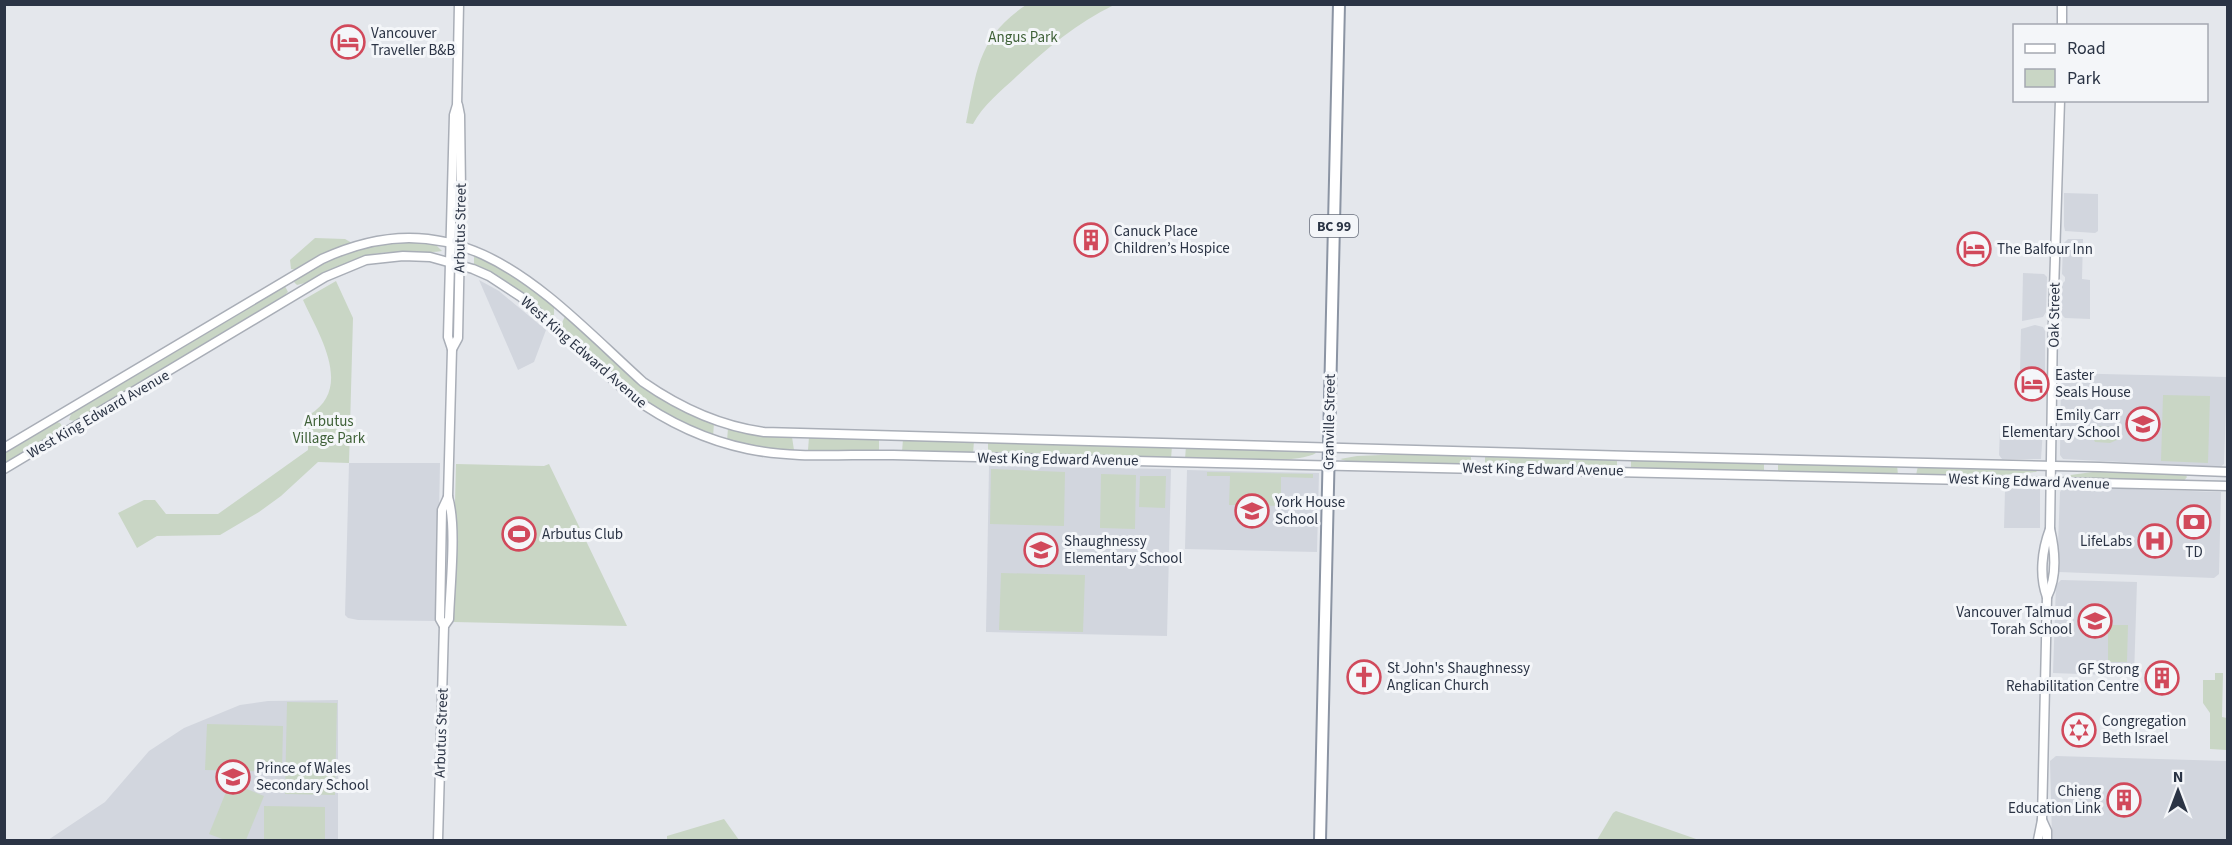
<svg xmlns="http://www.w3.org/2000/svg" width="2232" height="845" viewBox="0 0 2232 845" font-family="'Source Sans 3',sans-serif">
<rect width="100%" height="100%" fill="#e4e7ec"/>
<g fill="#d2d6de">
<polygon points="2064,193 2098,194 2098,231 2095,233 2065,231 2064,226"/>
<polygon points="2068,239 2083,239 2082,279 2090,280 2090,319 2065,318 2061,314 2062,284 2065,281 2065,277 2062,274 2063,244"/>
<polygon points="2023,273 2044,274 2047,277 2046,312 2043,317 2022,321"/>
<polygon points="479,280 499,291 546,330 534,362 518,370"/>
<polygon points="2035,325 2043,327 2045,331 2045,372 2020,372 2021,329"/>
<polygon points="2061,373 2227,377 2224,464 2220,467 2063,459 2060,455"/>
<polygon points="2000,429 2043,429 2041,459 2002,459 1999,455"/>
<polygon points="349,463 440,463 437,614 435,621 358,620 348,618 345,615"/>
<polygon points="989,466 1171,469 1167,636 986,632"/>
<polygon points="1187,470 1319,473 1317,552 1185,549"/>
<polygon points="2007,486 2040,487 2040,528 2004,528 2005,490"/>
<polygon points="2064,487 2221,492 2219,574 2214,578 2059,572 2057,570 2060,492"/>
<polygon points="2061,580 2137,582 2134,676 2053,673 2056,585"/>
<polygon points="338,700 338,840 48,840 105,802 149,751 184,728 240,705 268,701"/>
<polygon points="2056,756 2227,761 2227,840 2052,840 2050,761"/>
</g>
<g fill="#c9d6c5">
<path d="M1026,5H1114C1077,23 1047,48 1017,76C1000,92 983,105 973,124L966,123C977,70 978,37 1026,5Z"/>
<polygon points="315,238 345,239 352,243 320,256 297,270 291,269 290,260"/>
<path d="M410,241L435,244L442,251C416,255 388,248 362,257C340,265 321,280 297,285L294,282C298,275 305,272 312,268C347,248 371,246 410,241Z"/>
<path d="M474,256C503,268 530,286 554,306V315L547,316L514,287L474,266Z"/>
<path d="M336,281L353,318L349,463L318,462L281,496L259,512L220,535L157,536L137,548L118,513L144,500H155L166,514H218L308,450L309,415C354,388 319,335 303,300Z"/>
<polygon points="285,286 288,292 277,302 88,415 75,421 69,420 71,414 88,402"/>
<polygon points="565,316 634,378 714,423 713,437 675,420 636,396 560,328"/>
<polygon points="2163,395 2210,396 2208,463 2161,461"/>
<polygon points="57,422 60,423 62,426 49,439 5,465 4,451"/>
<polygon points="2091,426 2114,427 2117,440 2110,443 2095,442 2091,434"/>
<polygon points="728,428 768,435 792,437 794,450 762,448 727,441"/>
<polygon points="809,437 879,439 879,452 808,450"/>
<polygon points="903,439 974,441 973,454 902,452"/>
<polygon points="988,441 1172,446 1171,459 988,454"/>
<path d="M1186,446L1313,450L1316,453C1297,465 1212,460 1185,459Z"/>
<polygon points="1406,454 1471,455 1471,464 1346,461 1340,459 1357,456"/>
<polygon points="1485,456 1617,459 1617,468 1488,465 1485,464"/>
<polygon points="1631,459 1764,462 1764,471 1631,468"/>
<polygon points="1778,463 1897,465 1898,475 1778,471"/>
<polygon points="456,464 544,466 549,464 627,626 454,622 452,617"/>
<polygon points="1918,466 2038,470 2036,472 1989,476 1916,475"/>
<polygon points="991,469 1065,472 1064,526 990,524"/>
<polygon points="2100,471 2185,474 2187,477 2183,482 2069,478 2063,476"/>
<polygon points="1207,472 1313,474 1313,478 1281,477 1281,506 1229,505 1230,476 1207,476"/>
<polygon points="1101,474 1136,475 1135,529 1100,528"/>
<polygon points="1140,476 1166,476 1165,508 1139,507"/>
<polygon points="1001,573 1085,575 1083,632 999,630"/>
<polygon points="2108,625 2128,625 2127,662 2108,662"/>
<polygon points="2215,673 2223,673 2222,717 2227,718 2227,750 2210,749 2210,713 2203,703 2203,680 2215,680"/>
<polygon points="287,702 337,703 335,795 285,794"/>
<polygon points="207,724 283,726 282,772 205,770"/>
<polygon points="230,782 264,796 246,840 225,840 209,834"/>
<polygon points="264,806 325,807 325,840 264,840"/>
<polygon points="1616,811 1699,840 1597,840 1613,813"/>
<polygon points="724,819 739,840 667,840 667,836"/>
</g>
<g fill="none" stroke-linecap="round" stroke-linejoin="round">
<defs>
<g id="secondary">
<polyline points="2062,26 2062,4"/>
<polyline points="452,349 458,338 461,190 460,115 458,105"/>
<path d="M4,448L322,259C464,193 547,295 643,382C679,407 719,426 764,432L1631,456L2100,467L2228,472"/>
<path d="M4,469L325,277L366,260L403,256L430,257L473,269L489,276L521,297L631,396C667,422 704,440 748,449C795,459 846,454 893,455C1001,458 1109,460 1217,463C1554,470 1891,477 2228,486"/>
<path d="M2047,597C2057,577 2055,550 2050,529L2053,322L2060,100"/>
<polyline points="444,626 440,619 442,510 448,497"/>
<polyline points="2042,820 2047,831 2047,840"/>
<path d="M438,840L444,626L449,619C450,585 457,527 448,497L452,349L448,337L454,115L457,105L459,4"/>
<path d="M2038,840L2042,820L2047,597C2039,576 2042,550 2050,529"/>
</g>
<polyline id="trunk" points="1320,840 1339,4"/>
</defs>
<use href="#secondary" stroke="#a9aeb7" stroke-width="11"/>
<use href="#trunk" stroke="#8b94a3" stroke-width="14"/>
<use href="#secondary" stroke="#fff" stroke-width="8"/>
<use href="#trunk" stroke="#fff" stroke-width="10"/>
</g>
<defs>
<symbol id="hotel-ring" viewBox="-11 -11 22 22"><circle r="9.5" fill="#f4f6f9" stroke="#d1495b" stroke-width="1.5"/><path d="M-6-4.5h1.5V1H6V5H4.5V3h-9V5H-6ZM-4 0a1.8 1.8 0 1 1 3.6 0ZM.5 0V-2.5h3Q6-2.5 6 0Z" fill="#d1495b"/></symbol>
<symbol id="building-ring" viewBox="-11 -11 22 22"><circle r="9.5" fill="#f4f6f9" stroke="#d1495b" stroke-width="1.5"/><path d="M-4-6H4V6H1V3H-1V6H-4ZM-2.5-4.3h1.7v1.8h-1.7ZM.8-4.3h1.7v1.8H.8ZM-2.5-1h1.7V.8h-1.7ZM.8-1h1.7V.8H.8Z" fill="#d1495b"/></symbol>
<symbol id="school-ring" viewBox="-11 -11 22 22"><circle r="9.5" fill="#f4f6f9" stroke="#d1495b" stroke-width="1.5"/><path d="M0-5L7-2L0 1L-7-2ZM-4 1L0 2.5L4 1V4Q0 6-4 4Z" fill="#d1495b"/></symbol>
<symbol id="bank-ring" viewBox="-11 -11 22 22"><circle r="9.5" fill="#f4f6f9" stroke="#d1495b" stroke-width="1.5"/><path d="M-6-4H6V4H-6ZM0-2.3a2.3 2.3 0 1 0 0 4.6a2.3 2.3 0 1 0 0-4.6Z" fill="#d1495b"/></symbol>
<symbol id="stadium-ring" viewBox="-11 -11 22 22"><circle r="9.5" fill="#f4f6f9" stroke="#d1495b" stroke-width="1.5"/><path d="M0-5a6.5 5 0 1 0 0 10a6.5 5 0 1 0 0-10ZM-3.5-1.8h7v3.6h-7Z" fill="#d1495b"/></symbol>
<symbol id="hospital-ring" viewBox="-11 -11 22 22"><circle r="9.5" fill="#f4f6f9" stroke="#d1495b" stroke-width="1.5"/><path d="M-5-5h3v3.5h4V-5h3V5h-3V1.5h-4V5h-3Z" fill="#d1495b"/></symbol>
<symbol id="church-ring" viewBox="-11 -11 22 22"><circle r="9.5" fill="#f4f6f9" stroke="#d1495b" stroke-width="1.5"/><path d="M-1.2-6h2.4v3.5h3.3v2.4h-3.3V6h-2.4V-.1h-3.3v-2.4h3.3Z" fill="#d1495b"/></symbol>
<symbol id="synagogue-ring" viewBox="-11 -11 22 22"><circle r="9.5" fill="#f4f6f9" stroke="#d1495b" stroke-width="1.5"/><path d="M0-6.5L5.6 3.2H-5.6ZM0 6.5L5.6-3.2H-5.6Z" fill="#d1495b"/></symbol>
</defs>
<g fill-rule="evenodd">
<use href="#hotel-ring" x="329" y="23" width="38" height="38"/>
<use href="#building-ring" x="1072" y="221" width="38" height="38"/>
<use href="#hotel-ring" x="1955" y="230" width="38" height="38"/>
<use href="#hotel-ring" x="2013" y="365" width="38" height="38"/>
<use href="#school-ring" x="2124" y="405" width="38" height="38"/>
<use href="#school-ring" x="1233" y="492" width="38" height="38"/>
<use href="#bank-ring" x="2175" y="503" width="38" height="38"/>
<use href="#stadium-ring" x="500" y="515" width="38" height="38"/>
<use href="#hospital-ring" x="2136" y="522" width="38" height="38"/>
<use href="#school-ring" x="1022" y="531" width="38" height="38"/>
<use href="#school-ring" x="2076" y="602" width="38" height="38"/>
<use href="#church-ring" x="1345" y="658" width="38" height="38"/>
<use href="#building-ring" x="2143" y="659" width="38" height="38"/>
<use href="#synagogue-ring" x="2060" y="711" width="38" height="38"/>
<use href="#school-ring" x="214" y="758" width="38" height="38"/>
<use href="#building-ring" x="2105" y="781" width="38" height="38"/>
</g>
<g text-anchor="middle" stroke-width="6" stroke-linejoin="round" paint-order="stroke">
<rect fill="#f4f6f9" stroke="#676e7b" stroke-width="1.5" x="1310" y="215" width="48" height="22" rx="4.5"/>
<g font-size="14" font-weight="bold" fill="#2b3445">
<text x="1334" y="231">BC 99</text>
</g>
<g font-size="15" fill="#2b3445" stroke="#f4f6f9" text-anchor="start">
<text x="371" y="38">Vancouver<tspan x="371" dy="17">Traveller B&amp;B</tspan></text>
<text x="1114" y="236">Canuck Place<tspan x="1114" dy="17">Children’s Hospice</tspan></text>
<text x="1997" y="254">The Balfour Inn</text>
<text x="2055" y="380">Easter<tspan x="2055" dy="17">Seals House</tspan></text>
<text x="2120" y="420" text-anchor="end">Emily Carr<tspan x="2120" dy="17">Elementary School</tspan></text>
<text x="1275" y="507">York House<tspan x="1275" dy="17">School</tspan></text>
<text x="542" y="539">Arbutus Club</text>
<text x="1064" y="546">Shaughnessy<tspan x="1064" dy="17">Elementary School</tspan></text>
<text x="2132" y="546" text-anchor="end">LifeLabs</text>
<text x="2194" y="557" text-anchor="middle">TD</text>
<text x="2072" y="617" text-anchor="end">Vancouver Talmud<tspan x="2072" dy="17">Torah School</tspan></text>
<text x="1387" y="673">St John's Shaughnessy<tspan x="1387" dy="17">Anglican Church</tspan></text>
<text x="2139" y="674" text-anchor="end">GF Strong<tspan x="2139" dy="17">Rehabilitation Centre</tspan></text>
<text x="2102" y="726">Congregation<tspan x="2102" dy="17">Beth Israel</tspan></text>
<text x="256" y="773">Prince of Wales<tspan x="256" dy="17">Secondary School</tspan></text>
<text x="2101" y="796" text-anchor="end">Chieng<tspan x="2101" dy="17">Education Link</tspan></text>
</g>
<g font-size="15" fill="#3f6138" stroke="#f4f6f9">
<text x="1023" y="42">Angus Park</text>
<text x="329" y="426">Arbutus<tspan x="329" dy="17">Village Park</tspan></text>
</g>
<g font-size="15" fill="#2b3445" stroke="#f4f6f9">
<text transform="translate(460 228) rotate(-89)" y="5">Arbutus Street</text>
<text transform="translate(2054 315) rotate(-89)" y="5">Oak Street</text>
<text transform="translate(584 352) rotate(41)" y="5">West King Edward Avenue</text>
<text transform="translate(98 414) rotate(-30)" y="5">West King Edward Avenue</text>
<text transform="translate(1329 422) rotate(-89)" y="5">Granville Street</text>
<text transform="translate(1058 459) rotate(1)" y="5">West King Edward Avenue</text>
<text transform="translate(1543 469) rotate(1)" y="5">West King Edward Avenue</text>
<text transform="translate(2029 481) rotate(2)" y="5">West King Edward Avenue</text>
<text transform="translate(441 733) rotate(-88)" y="5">Arbutus Street</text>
</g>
</g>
<rect width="2232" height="845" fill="none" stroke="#2b3445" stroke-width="12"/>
<rect x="2013" y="24" width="195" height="78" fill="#f4f6f9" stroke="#a4a8b1" stroke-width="1.5"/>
<rect x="2025" y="44" width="30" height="9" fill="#ffffff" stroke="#a4a8b1" stroke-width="1.5"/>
<text x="2067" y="54" font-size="18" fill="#2b3445">Road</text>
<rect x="2025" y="69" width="30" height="18" fill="#c9d6c5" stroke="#a4a8b1" stroke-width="1.5"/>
<text x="2067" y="84" font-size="18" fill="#2b3445">Park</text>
<g transform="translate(2178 791)" stroke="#f4f6f9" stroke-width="4.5" paint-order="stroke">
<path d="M0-4.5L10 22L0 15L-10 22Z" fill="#2b3445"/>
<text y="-9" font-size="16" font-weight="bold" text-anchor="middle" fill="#2b3445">N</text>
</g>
</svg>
